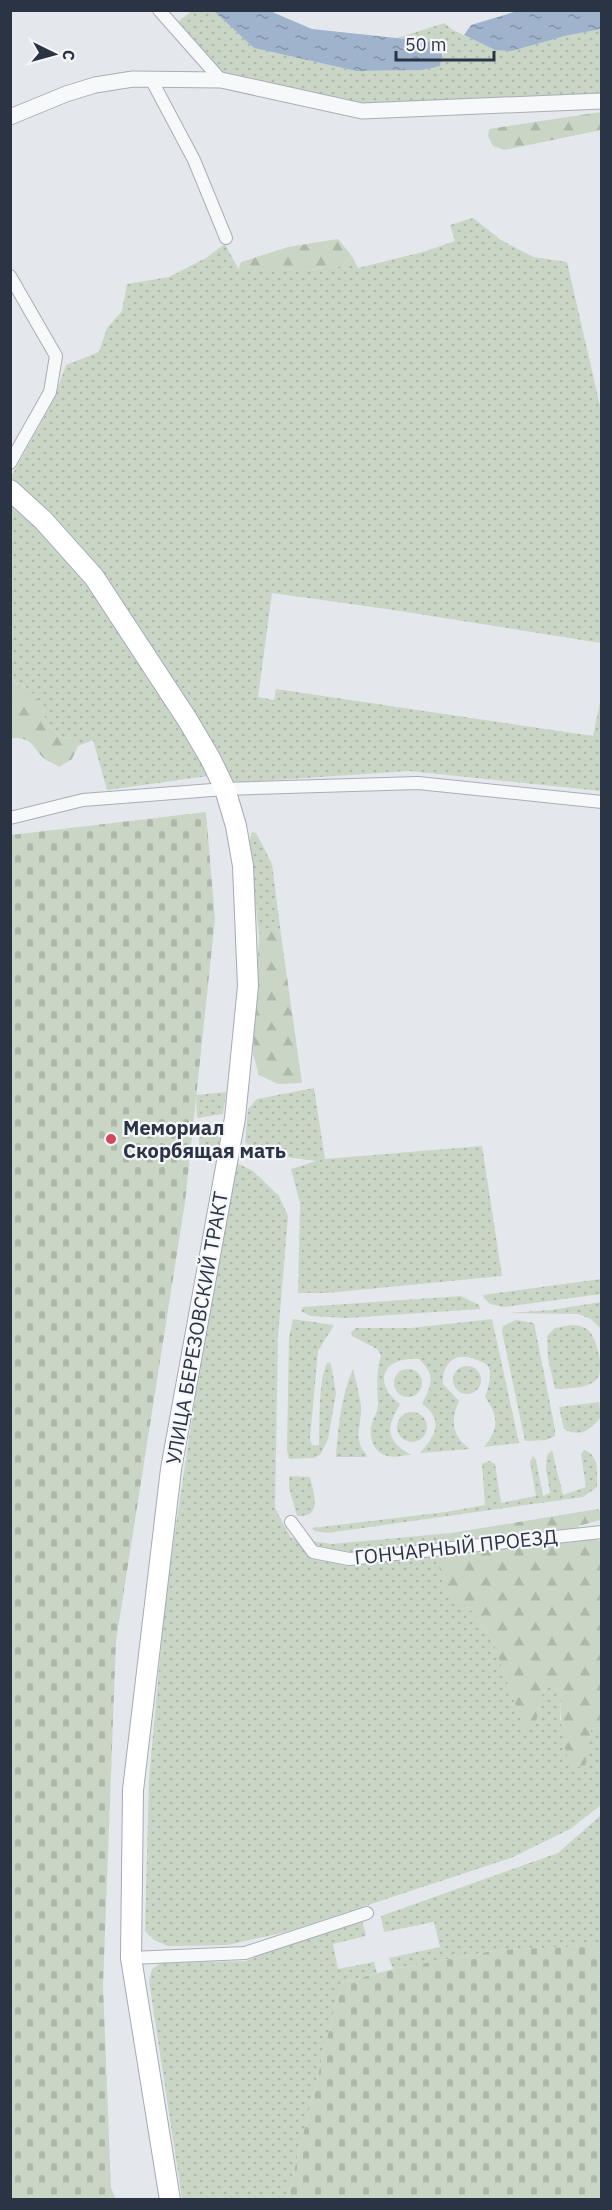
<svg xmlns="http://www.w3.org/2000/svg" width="612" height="2210" viewBox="0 0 612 2210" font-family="'IBM Plex Sans',sans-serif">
<defs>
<pattern id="grass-dots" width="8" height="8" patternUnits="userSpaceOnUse" patternTransform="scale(1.5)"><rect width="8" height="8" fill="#c9d6c5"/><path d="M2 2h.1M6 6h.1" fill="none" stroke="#adb8ab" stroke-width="1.8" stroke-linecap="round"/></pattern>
<pattern id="forest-firs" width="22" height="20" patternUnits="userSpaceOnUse" patternTransform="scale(1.5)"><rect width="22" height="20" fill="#c9d6c5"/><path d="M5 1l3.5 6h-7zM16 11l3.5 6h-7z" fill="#adb8ab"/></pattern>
<pattern id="cemetery-stones" width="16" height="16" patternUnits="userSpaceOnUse" patternTransform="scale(1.5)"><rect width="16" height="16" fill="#c9d6c5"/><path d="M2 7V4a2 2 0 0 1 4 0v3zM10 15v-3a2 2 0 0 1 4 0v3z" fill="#adb8ab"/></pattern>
<pattern id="water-ripples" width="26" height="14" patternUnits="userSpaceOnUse" patternTransform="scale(1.5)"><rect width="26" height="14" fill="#9fb4cc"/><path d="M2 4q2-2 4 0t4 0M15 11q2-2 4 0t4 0" fill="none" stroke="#8293a7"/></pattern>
</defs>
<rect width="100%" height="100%" fill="#e4e7ec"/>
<g fill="url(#grass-dots)">
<polygon points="192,11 214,11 254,48 356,71 422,70 439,66 434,42 397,38 445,23 451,29 495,50 601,29 601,94 371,106 222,74 176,23"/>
<polygon points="473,218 501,240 533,257 567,262 601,410 601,643 394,610 272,593 258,697 274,700 276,689 593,736 601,697 601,791 409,771 231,783 101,572 11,477 53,401 66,365 99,352 107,328 122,311 127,284 169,277 206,258 225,244 239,270 307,270 342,266 352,256 358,268 423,252 455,241 450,225"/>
<polygon points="10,500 90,578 148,665 208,776 107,790 93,740 78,746 75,739 61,738 45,721 43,707 30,690 11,680"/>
<polygon points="252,832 256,833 272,864 281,935 275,928 265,928 259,936 249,842"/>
<polygon points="314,1088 325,1159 482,1146 502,1276 327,1293 298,1293 300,1203 291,1169 316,1161 257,1153 245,1142 248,1109 257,1099"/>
<polygon points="226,1092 223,1114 197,1118 196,1095"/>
<polygon points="221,1129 219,1146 200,1150 198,1131"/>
<polygon points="237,1163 253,1171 279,1196 288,1216 278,1336 275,1508 291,1538 332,1544 451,1533 436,1552 444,1589 472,1611 492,1639 525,1731 536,1724 541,1696 549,1686 561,1693 560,1720 588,1745 591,1729 601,1727 601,1805 570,1829 511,1858 286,1932 227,1945 168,1946 154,1940 145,1931 149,1778 166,1592 196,1391 232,1172"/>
<polygon points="601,1279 601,1294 504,1307 490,1304 484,1298 483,1295"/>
<polygon points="461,1296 479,1305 480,1309 347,1318 310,1316 301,1311 303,1307"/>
<polygon points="601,1302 601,1329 591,1319 578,1314 509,1313 551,1310"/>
<path d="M293,1319L334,1325L318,1351L310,1438L312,1445H319C320,1426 318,1375 328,1362L331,1364L336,1393L328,1439L320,1455L313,1458L289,1459L287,1450L289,1337Z"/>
<path d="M492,1319L519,1443L484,1447C499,1428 499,1417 485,1397C488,1388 492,1378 489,1368C487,1363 482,1362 477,1360C456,1351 442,1362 443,1384L459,1401C450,1421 452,1436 470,1449L420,1453C435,1436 445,1420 422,1404C431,1386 437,1376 419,1359C384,1356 371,1382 400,1404C386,1428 385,1440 411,1455C404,1455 395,1458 388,1456C373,1454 368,1436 372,1423C374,1416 378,1412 378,1405C377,1387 376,1372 381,1355L377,1349L352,1336L351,1332L356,1328H411Z"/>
<polygon points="516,1320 534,1323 555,1429 555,1436 546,1440 525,1441 502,1331 503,1326"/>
<path d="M570,1325C577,1325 583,1326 588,1330C597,1338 605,1370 597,1379C588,1389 567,1388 555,1389L548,1358L547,1336L555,1328Z"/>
<circle cx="467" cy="1380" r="14"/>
<circle cx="408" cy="1383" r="14"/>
<path d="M353,1369C356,1381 359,1393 361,1406C362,1425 352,1440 367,1455L366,1457H336C338,1427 341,1396 353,1369Z"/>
<path d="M599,1402L601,1417C590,1430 581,1438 564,1429L559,1407Z"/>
<circle cx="412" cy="1427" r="15"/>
<path d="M552,1450L563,1495L586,1487L581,1454L584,1450C600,1455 597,1473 597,1487L583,1497L327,1533L314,1531L312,1528L446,1512L485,1505L482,1464L489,1461L495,1464L501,1503L536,1496L530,1462L533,1456L536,1460L543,1496L550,1493L546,1468L547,1455Z"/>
<path d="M289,1476L310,1477C314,1494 323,1518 297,1516L289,1488Z"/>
<polygon points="601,1815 601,1950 590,1946 498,1950 393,1969 389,1958 440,1947 434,1922 384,1932 381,1916 558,1853"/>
<polygon points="362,1920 366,1936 333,1944 338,1969 374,1962 377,1973 341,1983 287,2199 182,2199 149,1981 152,1969 161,1963 245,1961"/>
</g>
<g fill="url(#forest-firs)">
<polygon points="601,112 601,130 504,150 493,146 488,136 489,129"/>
<polygon points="338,239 352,256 342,266 307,270 238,270 241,262 288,247"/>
<path d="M10,680L30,690L43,707L45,721L61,738L75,739L78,746L72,759L59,767C55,764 50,762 46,760C31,748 35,737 11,738Z"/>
<polygon points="264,928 275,928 281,935 302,1083 278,1084 259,1075 253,1054 259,936"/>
<path d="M598,1509L601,1513V1520L578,1526L582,1535L602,1542L601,1727L591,1729L585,1767L571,1766C561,1742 560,1719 561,1693L549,1686L541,1696L536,1724L525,1732L492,1639L472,1611L444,1589L436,1552L451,1533Z"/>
</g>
<g fill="url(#cemetery-stones)">
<polygon points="206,812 215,919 185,1202 116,1641 103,1986 111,2188 116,2199 11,2199 11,835"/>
<polygon points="590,1946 602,1950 601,2199 287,2199 341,1983 393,1969 498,1950"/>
</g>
<g fill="url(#water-ripples)">
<polygon points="214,11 270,11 312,29 434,42 442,54 440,66 422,70 356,71 254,48"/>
<polygon points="517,11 601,11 601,29 565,36 511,51 495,50 464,35 471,25"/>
</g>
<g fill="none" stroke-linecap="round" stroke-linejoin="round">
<defs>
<g id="minor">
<polyline points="159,10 221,80"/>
<polyline points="151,79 194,160 226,238"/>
<polyline points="10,276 56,356 50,392 10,463"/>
<polyline points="10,818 83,800 225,789 418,783 602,802"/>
<polyline points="291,1522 313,1552 349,1559 602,1532"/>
<polyline points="131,1958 245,1953 367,1913"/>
</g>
<polyline id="tertiary" points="10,117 66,94 95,85 133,79 221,80 362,111 602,101"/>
<polyline id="primary" points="10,490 43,520 94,577 187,719 210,758 225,789 236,826 243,866 248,986 235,1118 171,1469 133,1790 131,1958 170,2200"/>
</defs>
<use href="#minor" stroke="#a9aeb7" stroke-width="14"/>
<use href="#tertiary" stroke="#a9aeb7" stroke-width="17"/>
<use href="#primary" stroke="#a3abb8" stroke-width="22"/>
<use href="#minor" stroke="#f7f8fa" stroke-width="12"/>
<use href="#tertiary" stroke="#f7f8fa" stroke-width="15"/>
<use href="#primary" stroke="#fff" stroke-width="20"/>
</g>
<circle fill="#d1495b" stroke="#f4f6f9" stroke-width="2" cx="111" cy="1139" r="6"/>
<g text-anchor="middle" stroke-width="4.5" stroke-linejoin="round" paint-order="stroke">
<g font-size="20" font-weight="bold" fill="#2b3445" stroke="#f4f6f9" text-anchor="start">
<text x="123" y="1135">Мемориал<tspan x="123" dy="23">Скорбящая мать</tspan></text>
</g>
<g font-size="20" fill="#2b3445" stroke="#f4f6f9">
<text transform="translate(197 1328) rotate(-80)" y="7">УЛИЦА БЕРЕЗОВСКИЙ ТРАКТ</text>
<text transform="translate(456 1547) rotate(-6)" y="7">ГОНЧАРНЫЙ ПРОЕЗД</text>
</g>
</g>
<rect width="612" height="2210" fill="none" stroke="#2b3445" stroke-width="24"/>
<g transform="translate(54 54) rotate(95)" stroke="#f4f6f9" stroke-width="4.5" paint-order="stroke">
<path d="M0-4.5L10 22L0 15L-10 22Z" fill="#2b3445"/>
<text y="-9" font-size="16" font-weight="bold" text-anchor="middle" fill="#2b3445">С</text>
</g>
<path d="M396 51v9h98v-9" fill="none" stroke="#2b3445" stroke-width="3"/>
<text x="405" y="51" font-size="18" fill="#2b3445" stroke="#f4f6f9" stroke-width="4.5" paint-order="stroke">50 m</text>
</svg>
